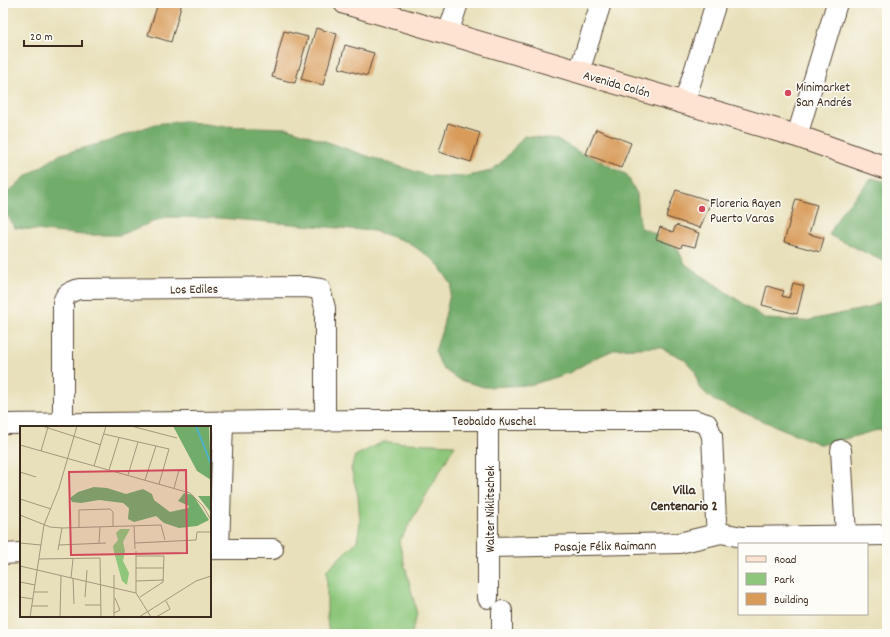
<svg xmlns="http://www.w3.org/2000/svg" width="890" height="637" viewBox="0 0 890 637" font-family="Dekko,sans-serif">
<rect width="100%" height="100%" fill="#fdfcf7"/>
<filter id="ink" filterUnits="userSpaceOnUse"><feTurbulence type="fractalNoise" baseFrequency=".025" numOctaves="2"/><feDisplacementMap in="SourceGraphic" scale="8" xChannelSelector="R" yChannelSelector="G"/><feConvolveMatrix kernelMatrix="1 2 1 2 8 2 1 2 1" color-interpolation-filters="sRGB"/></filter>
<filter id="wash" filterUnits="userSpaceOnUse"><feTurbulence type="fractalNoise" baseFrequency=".012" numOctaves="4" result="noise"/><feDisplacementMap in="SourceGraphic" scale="16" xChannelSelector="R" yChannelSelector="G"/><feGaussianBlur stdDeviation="0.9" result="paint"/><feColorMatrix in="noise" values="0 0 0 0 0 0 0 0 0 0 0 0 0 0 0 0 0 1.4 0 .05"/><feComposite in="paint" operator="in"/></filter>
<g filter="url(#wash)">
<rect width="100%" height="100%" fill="#e8e0ba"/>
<polygon fill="#8ec77b" stroke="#64784c" points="383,442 455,445 399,542 417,614 411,634 329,634 327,619 327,570 357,541 360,523 358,496 351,469 355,456"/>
<g fill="#72ac6b" stroke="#566b44">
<polygon points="183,121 219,126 288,128 364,155 429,176 463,177 491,171 504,160 524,136 557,139 582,154 586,154 627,175 637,194 640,227 675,243 685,264 766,319 805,321 868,308 887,299 887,429 874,431 826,444 819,444 713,400 699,387 695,371 684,359 659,347 616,349 593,359 571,372 531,385 484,387 459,380 442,368 435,351 442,330 452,285 436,262 408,242 374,231 220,218 165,217 120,235 83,235 15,228 3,208 3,197 25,177 61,154 106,142 155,124"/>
<polygon points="872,178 887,182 887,263 829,235 842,211"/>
</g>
<g id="blocks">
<g fill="#d89b5a">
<polygon points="158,3 182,3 171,42 148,35"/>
<polygon points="316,28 337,34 323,85 301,79"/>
<polygon points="284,31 308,37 295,83 272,77"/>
<polygon points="345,45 374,53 367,76 339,68"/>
<polygon points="448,123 480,133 471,162 439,152"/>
<polygon points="596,129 631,143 621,168 586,154"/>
<polygon points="676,190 711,201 700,228 666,217"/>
<polygon points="796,199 817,205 809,234 824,238 820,252 784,242"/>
<polygon points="676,225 699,233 695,247 682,244 681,248 656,239 660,227 673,232"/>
<polygon points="793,283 804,286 797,314 762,305 767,286 784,291 782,296 789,298"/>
</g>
</g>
</g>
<g filter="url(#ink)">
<use href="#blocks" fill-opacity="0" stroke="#554535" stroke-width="1"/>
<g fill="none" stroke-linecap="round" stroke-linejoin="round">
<defs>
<g id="street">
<polyline points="448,33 458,3"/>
<polyline points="579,72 601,3"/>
<polyline points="684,103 716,3"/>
<polyline points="797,136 837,3"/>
<path d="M63,423V303C65,293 71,292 79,289L306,287L320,289L325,308V421"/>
<polyline points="3,424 367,420 694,420 707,424 712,436 716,521 717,527 721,533 742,537 887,535"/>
<polyline points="841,450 846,535"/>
<polyline points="489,547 679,543 721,533"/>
<polyline points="210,549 273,549"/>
<polyline points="219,549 223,422"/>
<polyline points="3,554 21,553"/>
<polyline points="488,598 488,420"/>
<polyline points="502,634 502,611"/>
</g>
<polyline id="secondary" points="345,3 797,136 887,168"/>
</defs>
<use href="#street" stroke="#554535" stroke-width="22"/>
<use href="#secondary" stroke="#554535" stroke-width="24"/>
<use href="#street" stroke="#fff" stroke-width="20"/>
<use href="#secondary" stroke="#fee3d2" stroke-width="22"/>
</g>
</g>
<g fill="#d1495b" stroke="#fdfcf7" stroke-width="1.5">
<circle cx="788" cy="93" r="4"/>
<circle cx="702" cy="209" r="4"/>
</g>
<g text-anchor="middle" stroke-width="3" stroke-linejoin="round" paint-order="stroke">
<g font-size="13" fill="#3b2a1e" stroke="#fdfcf7">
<text transform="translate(617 83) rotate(16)" y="5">Avenida Colón</text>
<text transform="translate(194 288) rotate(-1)" y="5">Los Ediles</text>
<text x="494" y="425">Teobaldo Kuschel</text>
<text transform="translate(489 509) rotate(-90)" y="5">Walter Niklitschek</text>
<text transform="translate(605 545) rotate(-1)" y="5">Pasaje Félix Raimann</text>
</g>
<g font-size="13" fill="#3b2a1e" stroke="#fdfcf7" text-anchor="start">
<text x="796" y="91">Minimarket<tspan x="796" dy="15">San Andrés</tspan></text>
<text x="710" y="207">Floreria Rayen<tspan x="710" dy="15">Puerto Varas</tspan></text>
</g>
<g font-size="14" font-weight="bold" fill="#3b2a1e" stroke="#fdfcf7">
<text x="684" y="494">Villa<tspan x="684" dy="16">Centenario 2</tspan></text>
</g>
</g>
<g transform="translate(20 426)">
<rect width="191" height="191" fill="#e8e0ba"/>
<path d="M100,103H110L103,116L105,125L103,135L109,147L107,159L102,155L94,126L93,120L98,114L96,107Z" fill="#8ec77b"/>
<path d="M153,0H189L191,54L177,45ZM74,61L87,62L106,68L123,63L132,68L134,74L150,86L168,82L169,80L158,75L164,67L173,69L189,94L177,100L159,102L144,97L136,90L114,96L108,93L109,82L103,77L79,74L61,77L52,76L50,72L58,66ZM178,70H191V86L189,84Z" fill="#72ac6b"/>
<path fill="none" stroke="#4cb2cb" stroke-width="2" d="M176,0L191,38"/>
<path fill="none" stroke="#a3977c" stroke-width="1" d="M22,0L81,19M111,0L157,12M84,8L149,23L139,58M0,19L170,67L183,80L191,94M21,25L28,1M74,40L86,0M89,44L99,12M0,46L16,51M108,49L118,16M125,54L136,20M154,62L159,44M0,73L31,83M0,89L30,101L42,102L141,99L145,114M114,100L115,123M59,101V84L90,83L93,86V100M0,117L21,119M79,117L80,101M115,117L176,114L177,106H191M39,119L86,117M38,124L42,102M116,125V167M116,130H144L143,156L120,171M19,133L80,132L81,191M0,140L116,167L131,191M116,142H144M94,149V191M51,152L53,133M53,152L54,178M116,155L144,154M0,156L15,159M14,166H28M0,171L13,173M65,171L67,144M65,179H81M12,180H28M94,187L100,184L95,172M10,191L24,99L39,62L57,0M40,191L41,150M119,191L176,155L191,150M136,191L150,183L146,175"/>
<path fill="#d1495b" fill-opacity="0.15" stroke="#d1495b" stroke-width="2" d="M166,44L167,127L51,129L49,46Z"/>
<rect width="191" height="191" fill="none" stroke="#3b2a1e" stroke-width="2"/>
</g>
<rect width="890" height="637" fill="none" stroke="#fdfcf7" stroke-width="16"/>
<rect x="738" y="543" width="130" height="72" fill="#fdfcf7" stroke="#afa8a0"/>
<rect x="746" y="556" width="20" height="6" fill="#fee3d2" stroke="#afa8a0"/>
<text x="774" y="563" font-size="12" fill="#3b2a1e">Road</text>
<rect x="746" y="573" width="20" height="12" fill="#8ec77b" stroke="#afa8a0"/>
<text x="774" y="583" font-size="12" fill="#3b2a1e">Park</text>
<rect x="746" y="593" width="20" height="12" fill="#d89b5a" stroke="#afa8a0"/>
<text x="774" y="603" font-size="12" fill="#3b2a1e">Building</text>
<path d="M24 40v6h58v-6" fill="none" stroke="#3b2a1e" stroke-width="2"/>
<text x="30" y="40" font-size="12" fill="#3b2a1e" stroke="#fdfcf7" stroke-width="3" paint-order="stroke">20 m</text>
</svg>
